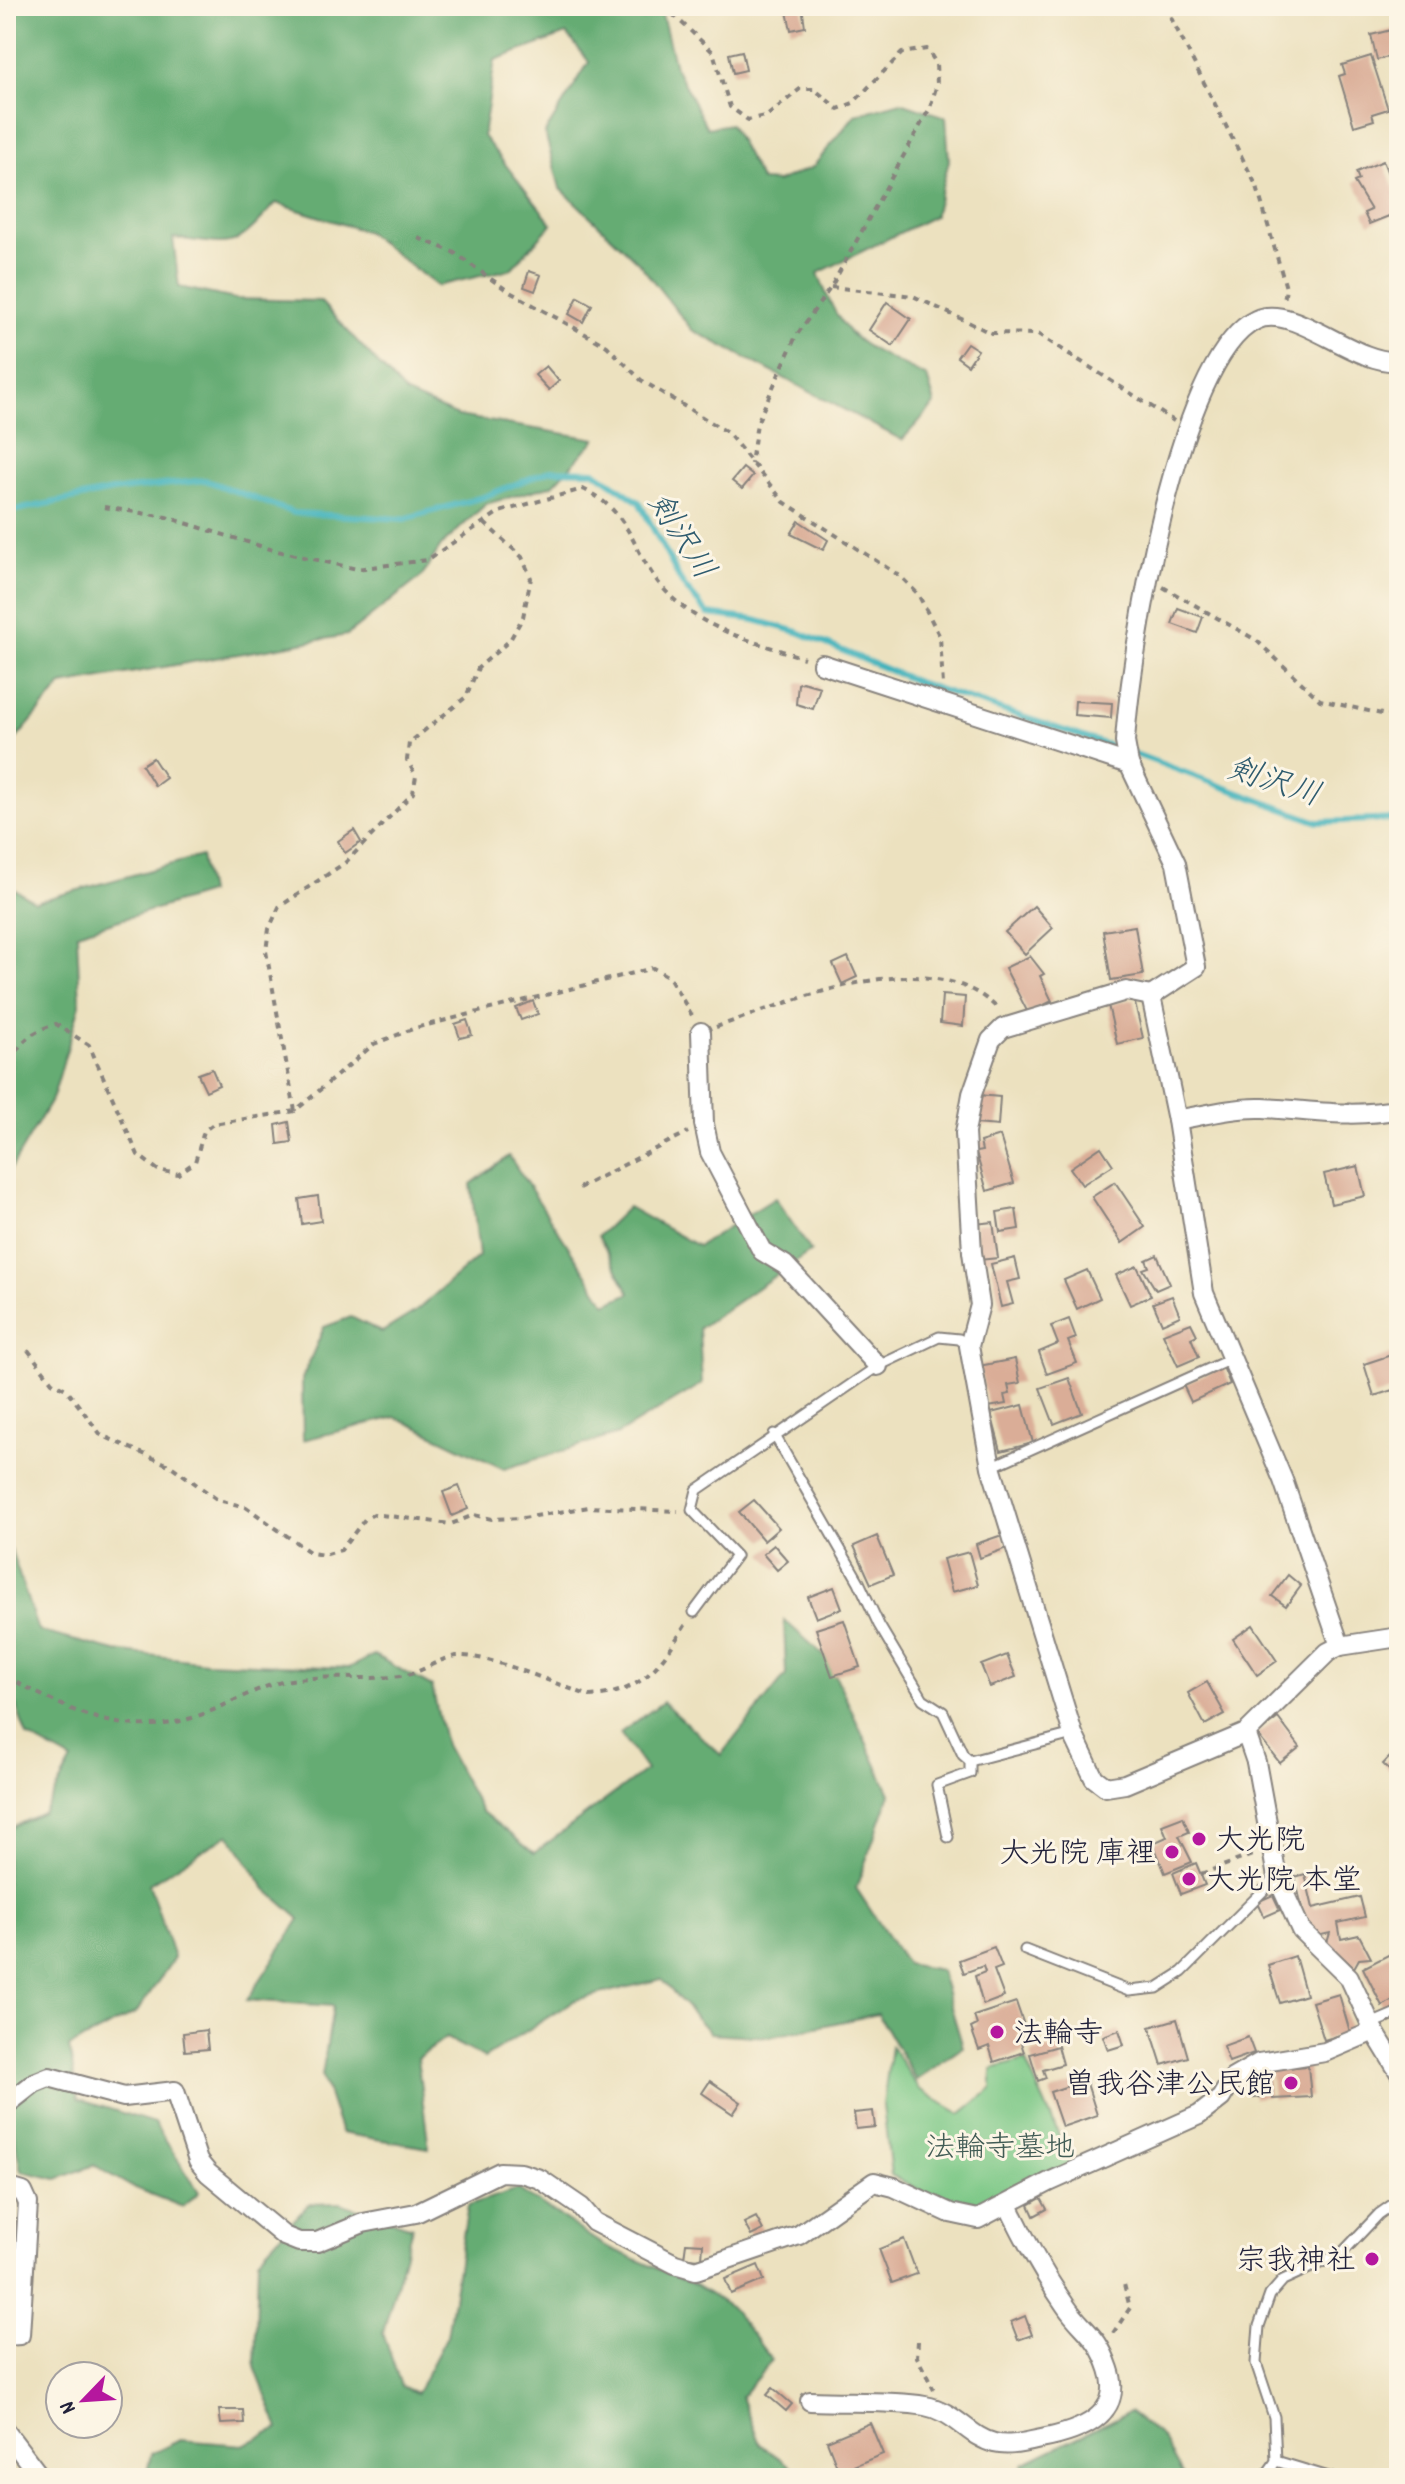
<svg xmlns="http://www.w3.org/2000/svg" width="1405" height="2484" viewBox="0 0 1405 2484" font-family="Dekko,'Klee One',sans-serif">
<rect width="100%" height="100%" fill="#fcf5e5"/>
<filter id="ink" filterUnits="userSpaceOnUse"><feTurbulence type="fractalNoise" baseFrequency=".0125" numOctaves="2"/><feDisplacementMap in="SourceGraphic" scale="16" xChannelSelector="R" yChannelSelector="G"/><feConvolveMatrix kernelMatrix="1 2 1 2 8 2 1 2 1" color-interpolation-filters="sRGB"/></filter>
<filter id="wash" filterUnits="userSpaceOnUse"><feTurbulence type="fractalNoise" baseFrequency=".006" numOctaves="4" result="noise"/><feDisplacementMap in="SourceGraphic" scale="32" xChannelSelector="R" yChannelSelector="G"/><feGaussianBlur stdDeviation="1.8" result="paint"/><feColorMatrix in="noise" values="0 0 0 0 0 0 0 0 0 0 0 0 0 0 0 0 0 1.4 0 .05"/><feComposite in="paint" operator="in"/></filter>
<g filter="url(#wash)">
<rect width="100%" height="100%" fill="#ece1bf"/>
<polygon fill="#7cc886" stroke="#4f7560" stroke-width="2" points="891,2046 919,2089 961,2114 992,2089 992,2069 1025,2060 1072,2164 977,2214 950,2206 891,2175 883,2105"/>
<g fill="#65ac73" stroke="#446757" stroke-width="2">
<path d="M6,6H660L675,67L707,128L730,124L761,181L777,182L813,167L855,115L901,102L946,117L949,161L934,216L818,273C845,347 861,343 927,377L935,404L902,440L692,330L638,262L560,188L545,133L589,62L567,34L495,60L483,136L552,224L511,269L437,286L367,232L276,203C232,252 237,245 173,238L179,287L235,299L320,301L406,394L458,416L596,439L553,485L486,504L441,546L421,577L347,635L62,685L6,751Z"/>
<polygon points="201,856 208,893 77,933 80,1005 53,1097 6,1177 6,884 35,902"/>
<polygon points="509,1156 606,1304 630,1293 598,1236 628,1207 698,1246 775,1198 811,1251 699,1328 702,1384 618,1434 504,1469 396,1417 303,1440 302,1379 324,1327 351,1317 382,1332 416,1311 479,1256 471,1184"/>
<polygon points="6,1545 11,1550 38,1631 115,1651 206,1662 349,1668 374,1655 432,1687 445,1745 481,1811 534,1853 646,1770 620,1733 663,1702 721,1755 786,1675 784,1620 828,1659 890,1794 856,1888 906,1964 940,1970 963,2047 916,2080 878,2014 769,2037 710,2033 661,1979 575,2000 484,2058 446,2038 417,2058 429,2148 341,2133 322,2076 333,2006 247,2000 300,1919 266,1889 229,1834 149,1884 174,1958 137,2012 69,2047 78,2099 154,2123 199,2192 183,2207 132,2187 94,2165 57,2179 21,2171 6,2093 6,1830 43,1813 72,1761 27,1736 6,1678"/>
<polygon points="518,2189 603,2245 695,2285 731,2308 772,2360 741,2397 760,2444 807,2478 146,2478 151,2454 180,2440 243,2445 279,2429 255,2367 258,2259 309,2204 340,2203 412,2227 383,2333 401,2386 417,2393 447,2336 468,2205"/>
<polygon points="1129,2412 1161,2436 1184,2478 1020,2478 1023,2464"/>
</g>
<g fill="none" stroke-linecap="round" stroke-linejoin="round">
<polyline stroke="#43b3bc" stroke-width="6" points="6,512 112,491 205,480 294,513 404,519 483,497 551,470 594,471 639,502 683,585 708,614 755,620 798,632 917,682 1135,754 1318,822 1399,819"/>
</g>
<g id="blocks">
<g fill="#daad97">
<polygon points="802,6 805,27 791,30 786,7"/>
<polygon points="1399,28 1399,54 1377,60 1371,35"/>
<polygon points="742,51 746,70 733,73 729,54"/>
<polygon points="1371,56 1388,109 1372,114 1374,120 1354,126 1339,76 1345,74 1342,65"/>
<polygon points="1383,161 1399,200 1399,212 1369,224 1364,213 1371,210 1354,182 1359,180 1356,172"/>
<polygon points="529,271 541,275 535,291 524,287"/>
<polygon points="578,297 592,305 583,322 569,314"/>
<polygon points="887,302 911,319 893,346 869,330"/>
<polygon points="967,343 978,350 968,365 957,357"/>
<polygon points="546,366 559,381 549,390 535,375"/>
<polygon points="743,468 753,476 742,489 732,481"/>
<polygon points="799,521 828,540 823,550 791,534"/>
<polygon points="1178,608 1203,617 1197,633 1172,624"/>
<polygon points="802,682 820,687 813,709 796,704 798,684"/>
<polygon points="1075,701 1112,703 1111,718 1074,715"/>
<polygon points="153,758 166,778 155,786 142,765"/>
<polygon points="354,830 361,842 345,853 338,841"/>
<polygon points="1034,906 1053,928 1025,954 1005,932"/>
<polygon points="1135,926 1143,975 1111,980 1103,931"/>
<polygon points="1030,956 1044,974 1040,976 1052,1001 1028,1013 1005,968"/>
<polygon points="848,957 857,977 842,984 833,964"/>
<polygon points="942,995 965,997 963,1026 940,1023"/>
<polygon points="1134,999 1143,1038 1117,1044 1108,1005"/>
<polygon points="533,1001 538,1014 521,1020 516,1008"/>
<polygon points="467,1020 472,1035 460,1038 455,1024"/>
<polygon points="212,1069 219,1085 206,1091 198,1074"/>
<polygon points="978,1095 1000,1097 998,1126 976,1124"/>
<polygon points="289,1122 292,1142 278,1144 276,1125"/>
<polygon points="1000,1136 1014,1183 987,1191 976,1152 982,1151 980,1142"/>
<polygon points="1101,1147 1113,1165 1082,1185 1070,1168"/>
<polygon points="1358,1166 1365,1196 1331,1204 1324,1174"/>
<polygon points="1115,1182 1145,1227 1122,1243 1092,1197"/>
<polygon points="318,1196 321,1221 302,1224 299,1199"/>
<polygon points="1016,1209 1019,1229 1000,1232 997,1212"/>
<polygon points="993,1222 998,1258 979,1260 975,1224"/>
<polygon points="1157,1255 1170,1284 1156,1290 1143,1269 1149,1267 1146,1260"/>
<polygon points="1015,1258 1020,1279 1007,1282 1013,1304 1001,1307 991,1264"/>
<polygon points="1137,1266 1151,1296 1130,1305 1116,1275"/>
<polygon points="1087,1270 1100,1298 1077,1309 1064,1280"/>
<polygon points="1172,1296 1180,1316 1162,1324 1153,1303"/>
<polygon points="1069,1319 1076,1338 1068,1341 1077,1363 1047,1374 1039,1352 1058,1344 1051,1326"/>
<polygon points="1191,1323 1197,1335 1191,1338 1199,1357 1178,1366 1163,1334"/>
<polygon points="1394,1354 1399,1388 1374,1396 1364,1364"/>
<polygon points="1015,1359 1020,1383 1008,1385 1010,1394 1004,1395 1006,1404 988,1407 979,1366"/>
<polygon points="1223,1367 1230,1384 1191,1402 1183,1385"/>
<polygon points="1069,1378 1082,1413 1054,1424 1040,1388"/>
<polygon points="1023,1405 1033,1443 1001,1451 991,1413"/>
<polygon points="459,1486 468,1509 452,1516 443,1492"/>
<polygon points="754,1500 779,1528 764,1541 739,1512"/>
<polygon points="1002,1535 1007,1548 980,1558 976,1544"/>
<polygon points="877,1536 893,1575 871,1584 854,1546"/>
<polygon points="774,1545 788,1561 777,1570 763,1554"/>
<polygon points="969,1552 978,1585 952,1592 943,1559"/>
<polygon points="1288,1575 1301,1586 1286,1606 1272,1596"/>
<polygon points="834,1587 842,1608 816,1618 808,1597"/>
<polygon points="844,1620 860,1667 832,1676 816,1629"/>
<polygon points="1253,1625 1277,1661 1257,1675 1233,1639"/>
<polygon points="1007,1655 1016,1677 990,1687 981,1665"/>
<polygon points="1207,1682 1225,1714 1205,1725 1188,1693"/>
<polygon points="1278,1718 1300,1747 1280,1763 1257,1734"/>
<polygon points="1399,1748 1399,1777 1398,1779 1383,1764"/>
<polygon points="1183,1817 1189,1832 1179,1836 1192,1862 1165,1873 1153,1843 1167,1837 1162,1825"/>
<polygon points="1196,1863 1205,1885 1181,1894 1173,1873"/>
<polygon points="1305,1874 1313,1908 1360,1897 1365,1917 1338,1923 1341,1939 1359,1935 1371,1958 1359,1959 1354,1968 1327,1943 1330,1933 1317,1936 1306,1925 1295,1877"/>
<polygon points="1273,1895 1280,1910 1264,1917 1257,1902"/>
<polygon points="994,1947 1002,1967 994,1970 1004,1997 983,2005 975,1976 985,1972 983,1966 964,1973 959,1960"/>
<polygon points="1390,1954 1399,1971 1399,1997 1382,2006 1363,1968"/>
<polygon points="1295,1956 1306,1995 1280,2003 1268,1965"/>
<polygon points="1339,1994 1350,2032 1324,2040 1312,2002"/>
<polygon points="1016,2002 1026,2031 1018,2034 1024,2052 994,2062 989,2046 979,2050 971,2028 977,2025 974,2016"/>
<polygon points="1177,2019 1188,2057 1162,2065 1150,2027"/>
<polygon points="206,2030 208,2049 185,2051 183,2033"/>
<polygon points="1119,2030 1124,2045 1108,2050 1103,2036"/>
<polygon points="1248,2037 1254,2053 1229,2062 1223,2046"/>
<polygon points="1058,2046 1063,2064 1043,2070 1046,2078 1038,2081 1030,2054"/>
<polygon points="1308,2066 1311,2097 1273,2099 1270,2069"/>
<polygon points="1267,2073 1269,2096 1254,2098 1252,2074"/>
<polygon points="1086,2080 1097,2115 1062,2127 1050,2092"/>
<polygon points="710,2081 741,2102 733,2114 702,2093"/>
<polygon points="873,2111 875,2127 856,2129 854,2113"/>
<polygon points="1041,2198 1047,2209 1034,2216 1029,2205"/>
<polygon points="756,2217 763,2230 751,2236 744,2223"/>
<polygon points="904,2239 917,2274 892,2283 879,2249"/>
<polygon points="686,2243 703,2244 702,2259 684,2258"/>
<polygon points="758,2265 764,2280 731,2294 725,2279"/>
<polygon points="1025,2316 1032,2335 1018,2340 1011,2322"/>
<polygon points="773,2388 792,2404 786,2411 767,2395"/>
<polygon points="219,2410 243,2410 244,2423 221,2424"/>
<polygon points="870,2423 883,2454 839,2472 827,2441"/>
</g>
</g>
</g>
<g filter="url(#ink)">
<use href="#blocks" fill-opacity="0" stroke="#87827d" stroke-width="2"/>
<g fill="none" stroke-linecap="round" stroke-linejoin="round">
<defs>
<g id="lane">
<polyline points="774,1434 859,1582 879,1625 923,1699 943,1712 963,1755 970,1761 1073,1734"/>
<polyline points="991,1467 1231,1359"/>
<polyline points="694,1612 736,1556 692,1510 697,1490 878,1366 939,1337 959,1339 969,1346"/>
<polyline points="948,1837 937,1785 970,1773 970,1761"/>
<polyline points="1025,1950 1129,1991 1157,1988 1182,1972 1277,1877"/>
<polyline points="1371,2024 1399,2012"/>
<polyline points="1276,2461 1332,2478"/>
<polyline points="1264,2478 1276,2461 1274,2417 1256,2363 1259,2326 1270,2295 1283,2280 1342,2253 1379,2214 1399,2200"/>
</g>
<g id="street">
<polyline points="822,664 1129,764"/>
<polyline points="1151,996 1126,991 1003,1028 991,1040 972,1094 965,1133 972,1252 980,1305 969,1346 991,1467 1073,1734 1094,1778 1106,1787 1125,1784 1246,1733"/>
<polyline points="701,1032 704,1124 710,1152 762,1251 785,1265 878,1366"/>
<path d="M1177,1120C1204,1115 1235,1107 1263,1108C1310,1110 1352,1119 1399,1109"/>
<polyline points="1399,1637 1340,1646 1328,1652 1246,1733 1256,1762 1277,1877 1301,1930 1349,1977 1374,2031 1399,2072"/>
<path d="M1340,1646L1283,1480L1204,1293L1177,1120L1151,996L1196,967L1176,863L1129,764L1125,742C1130,658 1177,357 1256,320C1294,302 1355,366 1399,361"/>
<polyline points="6,2105 34,2083 49,2077 124,2097 175,2091 198,2161 208,2173 284,2236 299,2242 317,2242 363,2223 416,2213 500,2172 521,2173 540,2179 581,2207 594,2222 675,2264 696,2270 799,2235 874,2182 894,2187 950,2213 978,2219 1049,2182 1199,2115 1221,2098 1233,2078 1259,2063 1325,2052 1374,2031"/>
<polyline points="6,2187 23,2192 28,2203 20,2335 6,2336"/>
<path d="M810,2401C847,2403 888,2400 925,2406C955,2411 969,2437 994,2443C1010,2447 1025,2442 1041,2439C1078,2432 1125,2416 1109,2369C1097,2333 1083,2332 1065,2305C1043,2273 1025,2240 1008,2205"/>
<polyline points="6,2432 41,2478"/>
</g>
</defs>
<use href="#lane" stroke="#87827d" stroke-width="13"/>
<use href="#street" stroke="#87827d" stroke-width="22"/>
<g stroke="#87827d" stroke-width="4" stroke-dasharray="6 6" stroke-linecap="butt">
<polyline points="664,6 713,52 730,107 748,120 768,115 800,89 814,89 838,109 853,103 902,53 927,49 936,63 937,84 930,108 831,287 796,336 757,423 751,464"/>
<polyline points="1165,6 1257,187 1286,288 1284,302"/>
<polyline points="418,238 453,252 508,291 607,346 641,380 727,432 784,502 900,576 918,594 940,637 943,685"/>
<polyline points="831,287 913,296 991,333 1038,334 1174,421"/>
<path d="M104,507L166,517L273,550L357,569L427,560L499,512L583,489C633,513 630,549 662,587C699,630 753,641 804,658"/>
<polyline points="1163,587 1256,640 1320,700 1399,718"/>
<path d="M716,1027C795,1001 931,939 999,1010"/>
<path d="M6,1073C17,1044 27,1033 56,1024L89,1045L138,1155L158,1170L178,1174L195,1162L204,1131L213,1124L295,1111L374,1044L415,1028L653,968L669,977L693,1017"/>
<polyline points="295,1111 266,951 269,929 279,907 346,862 413,793 416,776 407,760 409,743 466,697 478,668 510,640 523,617 531,578 522,557 482,521"/>
<polyline points="579,1188 688,1132"/>
<polyline points="28,1350 52,1382 66,1389 101,1435 171,1466 218,1500 246,1507 311,1553 324,1555 341,1550 365,1519 374,1514 451,1524 474,1515 492,1519 523,1518 589,1507 678,1511"/>
<path d="M6,1676C73,1713 129,1743 206,1713C234,1702 261,1685 291,1680C328,1674 368,1682 406,1675C423,1672 439,1658 457,1656C490,1654 557,1685 590,1696C644,1693 660,1665 686,1624"/>
<polyline points="1201,1874 1255,1854"/>
<polyline points="1113,2333 1130,2308 1124,2284"/>
<polyline points="918,2341 917,2357 934,2390"/>
</g>
<use href="#lane" stroke="#fff" stroke-width="9"/>
<use href="#street" stroke="#fff" stroke-width="18"/>
</g>
</g>
<g fill="#b5179e" stroke="#fcf5e5" stroke-width="3">
<circle cx="1199" cy="1839" r="8"/>
<circle cx="1172" cy="1852" r="8"/>
<circle cx="1189" cy="1879" r="8"/>
<circle cx="997" cy="2032" r="8"/>
<circle cx="1291" cy="2083" r="8"/>
<circle cx="1372" cy="2259" r="8"/>
</g>
<g text-anchor="middle" stroke-width="6" stroke-linejoin="round" paint-order="stroke">
<g font-size="30" fill="#22223b" stroke="#fcf5e5" text-anchor="start">
<text x="1215" y="1849">大光院</text>
<text x="1156" y="1862" text-anchor="end">大光院 庫裡</text>
<text x="1205" y="1889">大光院 本堂</text>
<text x="1013" y="2042">法輪寺</text>
<text x="1275" y="2093" text-anchor="end">曽我谷津公民館</text>
<text x="1356" y="2269" text-anchor="end">宗我神社</text>
</g>
<g font-size="30" fill="#425c55" stroke="#fcf5e5">
<text x="1000" y="2156">法輪寺墓地</text>
</g>
<g font-size="32" font-style="italic" fill="#2f5c6f" stroke="#fcf5e5">
<text transform="translate(683 535) rotate(57)" y="11">剣沢川</text>
<text transform="translate(1275 780) rotate(18)" y="11">剣沢川</text>
</g>
</g>
<rect width="1405" height="2484" fill="none" stroke="#fcf5e5" stroke-width="32"/>
<g transform="translate(84 2400) rotate(245)"><circle r="38" fill="#fcf5e5" stroke="#a5a1a1" stroke-width="2"/>
<path d="M0-6L14 30L0 20L-14 30Z" fill="#b5179e"/>
<text y="-12" font-size="22" font-weight="bold" text-anchor="middle" fill="#22223b">N</text>
</g>
</svg>
